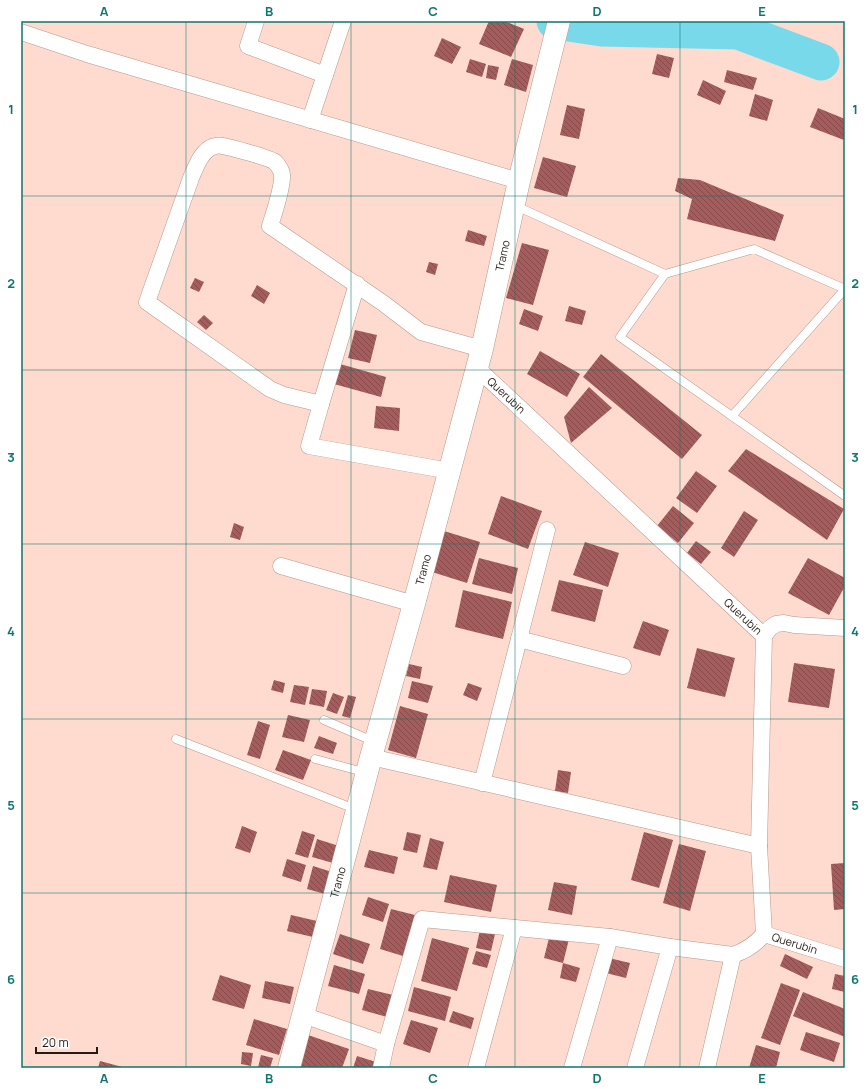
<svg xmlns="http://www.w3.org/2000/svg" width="866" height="1089" viewBox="0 0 866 1089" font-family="Manrope,sans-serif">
<defs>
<pattern id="building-back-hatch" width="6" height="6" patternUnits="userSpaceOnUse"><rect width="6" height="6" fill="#a45c5c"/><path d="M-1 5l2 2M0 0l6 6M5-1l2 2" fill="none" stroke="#854b4b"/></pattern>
</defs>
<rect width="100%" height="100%" fill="#fedbce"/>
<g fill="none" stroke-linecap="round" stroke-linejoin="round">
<polyline stroke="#78d9ea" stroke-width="37" points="555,21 602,28 738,31 821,62"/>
</g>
<g fill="url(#building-back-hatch)">
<polygon points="489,21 504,21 524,29 511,57 479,44"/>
<polygon points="442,38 461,47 452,64 434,56"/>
<polygon points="657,54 674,58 669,78 652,74"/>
<polygon points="470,59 486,64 482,77 466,72"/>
<polygon points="512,59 533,65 526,92 504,85"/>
<polygon points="488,65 499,67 496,80 486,78"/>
<polygon points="727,70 757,78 753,90 724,82"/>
<polygon points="703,80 726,91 720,105 697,95"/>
<polygon points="755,94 773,100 767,121 749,116"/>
<polygon points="567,105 585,109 579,139 560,135"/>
<polygon points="818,108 845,119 845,136 844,140 810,127"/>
<polygon points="543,157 576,166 567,197 534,188"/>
<polygon points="678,178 700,180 784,215 775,241 687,219 692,199 675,191"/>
<polygon points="468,230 487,236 484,246 465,241"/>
<polygon points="522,243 549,250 533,305 506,298"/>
<polygon points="429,262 438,264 435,275 426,272"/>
<polygon points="195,278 204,282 199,292 190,288"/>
<polygon points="257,285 270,293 264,304 251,296"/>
<polygon points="569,306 586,311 582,325 565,321"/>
<polygon points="524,309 543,316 538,331 519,324"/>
<polygon points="204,315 213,323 206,330 197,322"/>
<polygon points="355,330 377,335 370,363 348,358"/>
<polygon points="540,351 580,374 567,397 527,374"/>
<polygon points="601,354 702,435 682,459 583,377"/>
<polygon points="340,364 386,377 381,397 334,384"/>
<polygon points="589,387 612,408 571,443 564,417"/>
<polygon points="376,406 400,408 399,431 374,428"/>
<polygon points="746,449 844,509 827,540 728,471"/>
<polygon points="696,471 717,486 697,513 676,498"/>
<polygon points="501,496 542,511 528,549 488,534"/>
<polygon points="673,506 694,523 678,543 657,526"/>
<polygon points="744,511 758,520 734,557 721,548"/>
<polygon points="234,523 244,527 240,540 230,537"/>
<polygon points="444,531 480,542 467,583 432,572"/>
<polygon points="696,541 711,552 701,564 687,553"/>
<polygon points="585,542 619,553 608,587 573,575"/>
<polygon points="479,558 518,568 512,594 472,584"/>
<polygon points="808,558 845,578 845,586 829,615 788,593"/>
<polygon points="559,580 603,590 595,622 551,611"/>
<polygon points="463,590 512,602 503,639 455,627"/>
<polygon points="643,621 669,630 660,656 633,648"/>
<polygon points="697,648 735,658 725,697 687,688"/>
<polygon points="794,663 835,669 829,708 788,702"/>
<polygon points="409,664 422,667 420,679 406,676"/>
<polygon points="274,680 285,683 283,693 271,690"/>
<polygon points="412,681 433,686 428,703 408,698"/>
<polygon points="468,683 482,688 477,701 463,695"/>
<polygon points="294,685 309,687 305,705 290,702"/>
<polygon points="312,689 327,691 324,707 309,704"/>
<polygon points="333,693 344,697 337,714 326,710"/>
<polygon points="348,695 356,697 350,718 342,716"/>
<polygon points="400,706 428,714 416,758 388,750"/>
<polygon points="288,715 310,720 304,742 282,737"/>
<polygon points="258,721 270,725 260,759 247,755"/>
<polygon points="319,736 337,743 333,754 314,748"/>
<polygon points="283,750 311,760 303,780 275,770"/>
<polygon points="558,770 571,772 568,793 555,791"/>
<polygon points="242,826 257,832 250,853 235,848"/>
<polygon points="302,831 315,835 308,858 295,854"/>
<polygon points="407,832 421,835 417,853 403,850"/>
<polygon points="644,832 673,840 659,888 631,880"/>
<polygon points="430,838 444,842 437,870 423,867"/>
<polygon points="317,839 339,846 333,863 312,857"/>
<polygon points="679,844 706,851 690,911 663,903"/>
<polygon points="369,850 398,857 394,874 364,867"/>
<polygon points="287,859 306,865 301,882 282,876"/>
<polygon points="845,863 845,909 834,910 831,864"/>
<polygon points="313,866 332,872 325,894 307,889"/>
<polygon points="450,875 497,885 491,912 444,902"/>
<polygon points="554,882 577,886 572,915 548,910"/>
<polygon points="368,897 389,904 383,922 362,915"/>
<polygon points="391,909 415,915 403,956 380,949"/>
<polygon points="291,915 317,921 313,937 287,931"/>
<polygon points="480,930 495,934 491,951 476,948"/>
<polygon points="340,934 370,944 363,964 333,954"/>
<polygon points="550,934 569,939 563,963 544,958"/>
<polygon points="432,938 469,948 457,991 421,981"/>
<polygon points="476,951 491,955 487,968 472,964"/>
<polygon points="785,954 813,967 807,979 780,966"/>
<polygon points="609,958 630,963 626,978 606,973"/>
<polygon points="563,963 580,968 576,982 560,978"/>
<polygon points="334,965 365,974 359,994 328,986"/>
<polygon points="835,974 845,976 845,992 832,989"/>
<polygon points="220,975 251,985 244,1009 212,1000"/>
<polygon points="265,981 294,987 290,1004 262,998"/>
<polygon points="781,983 800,990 780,1045 761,1038"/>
<polygon points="414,987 451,997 445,1021 408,1011"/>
<polygon points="368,989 393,995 387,1017 362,1010"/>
<polygon points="803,992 845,1009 845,1037 793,1016"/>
<polygon points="453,1011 474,1018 471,1029 449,1022"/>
<polygon points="254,1019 287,1029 279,1055 246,1045"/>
<polygon points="411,1020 438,1028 430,1053 403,1044"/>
<polygon points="806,1032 840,1043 834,1062 800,1050"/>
<polygon points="308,1035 349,1049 342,1068 301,1068 298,1067"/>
<polygon points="756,1045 780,1052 776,1068 749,1068"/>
<polygon points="242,1052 253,1053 251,1066 241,1064"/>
<polygon points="261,1055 273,1058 270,1068 258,1068"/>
<polygon points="357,1056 376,1062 374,1068 353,1068"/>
<polygon points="100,1061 126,1068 98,1068"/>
</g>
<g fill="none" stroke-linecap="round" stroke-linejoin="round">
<defs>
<g id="lane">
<polyline points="514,205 665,274"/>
<polyline points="845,289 754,249 665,274 620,337 845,496"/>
<polyline points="732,416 845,289"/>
<polyline points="324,720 375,742"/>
<polyline points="176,739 355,809"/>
<polyline points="315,759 367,773"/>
</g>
<g id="street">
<polyline points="256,21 248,46 325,75"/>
<polyline points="21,32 87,54 519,181"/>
<polyline points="310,120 343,21"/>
<path d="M357,284L321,404L284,395L270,389L147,302L191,178C196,167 200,154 210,148C213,146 219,145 222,146C230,147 270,158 275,162C278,165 282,171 282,175C283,187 274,213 270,226L383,303L421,332L482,349"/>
<path id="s1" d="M477,368L764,636L759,846L764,934L845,959"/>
<polyline points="321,404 309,446 450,471"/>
<polyline points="281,566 414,604"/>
<polyline points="764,636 770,628 776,624 784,623 794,625 845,628"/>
<polyline points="519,639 623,666"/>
<polyline points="371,757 759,846"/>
<polyline points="482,783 547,530"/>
<path d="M733,955C745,951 755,945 764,934"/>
<polyline points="303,1015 386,1044"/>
<polyline points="381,1068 386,1044 422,919 610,937 670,947 733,955 707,1068"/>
<polyline points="476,1068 514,928"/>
<polyline points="572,1068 610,937"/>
<polyline points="635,1068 670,947"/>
</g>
<g id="secondary">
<path id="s2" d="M289,1068L371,757L414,604L482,349L519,181L559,21"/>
</g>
</defs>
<use href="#lane" stroke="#b8978b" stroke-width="9"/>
<use href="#street" stroke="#b8978b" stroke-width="17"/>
<use href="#secondary" stroke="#b8978b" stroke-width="23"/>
<use href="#lane" stroke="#fff" stroke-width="8"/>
<use href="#street" stroke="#fff" stroke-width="16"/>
<use href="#secondary" stroke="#fff" stroke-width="22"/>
</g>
<path fill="none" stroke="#0f766e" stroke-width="1" stroke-opacity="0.55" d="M186,21V1068M351,21V1068M515,21V1068M680,21V1068M21,196H845M21,370H845M21,544H845M21,719H845M21,893H845"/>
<g text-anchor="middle" stroke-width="3" stroke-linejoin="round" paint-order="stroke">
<g font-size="11" fill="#261a15" stroke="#fff">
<text dy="4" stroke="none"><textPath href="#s2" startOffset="840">Tramo</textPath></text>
<text dy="4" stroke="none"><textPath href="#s1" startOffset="40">Querubin</textPath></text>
<text dy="4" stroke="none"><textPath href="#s2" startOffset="516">Tramo</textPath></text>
<text dy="4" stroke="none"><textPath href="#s1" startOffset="364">Querubin</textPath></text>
<text dy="4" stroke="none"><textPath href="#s2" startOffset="192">Tramo</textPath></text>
<text dy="4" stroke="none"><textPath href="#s1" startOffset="723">Querubin</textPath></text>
</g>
</g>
<rect width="866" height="1089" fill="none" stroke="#ffffff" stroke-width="44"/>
<path d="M36 1047v6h61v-6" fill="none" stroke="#261a15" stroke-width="2"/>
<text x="42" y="1047" font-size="12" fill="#261a15" stroke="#ffffff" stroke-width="3" paint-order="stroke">20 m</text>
<rect x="22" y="22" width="822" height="1045" fill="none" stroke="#0f766e" stroke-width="1.5"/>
<g font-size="13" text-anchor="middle" font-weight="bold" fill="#0f766e">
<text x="104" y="16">A</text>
<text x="269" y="16">B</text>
<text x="433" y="16">C</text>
<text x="597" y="16">D</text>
<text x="762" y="16">E</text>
<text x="11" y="114">1</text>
<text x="855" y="114">1</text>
<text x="11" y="288">2</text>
<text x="855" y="288">2</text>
<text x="11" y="462">3</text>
<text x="855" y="462">3</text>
<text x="11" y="636">4</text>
<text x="855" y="636">4</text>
<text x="11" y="810">5</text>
<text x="855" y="810">5</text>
<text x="11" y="984">6</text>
<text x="855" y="984">6</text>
<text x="104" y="1083">A</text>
<text x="269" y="1083">B</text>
<text x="433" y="1083">C</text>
<text x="597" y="1083">D</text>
<text x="762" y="1083">E</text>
</g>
</svg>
